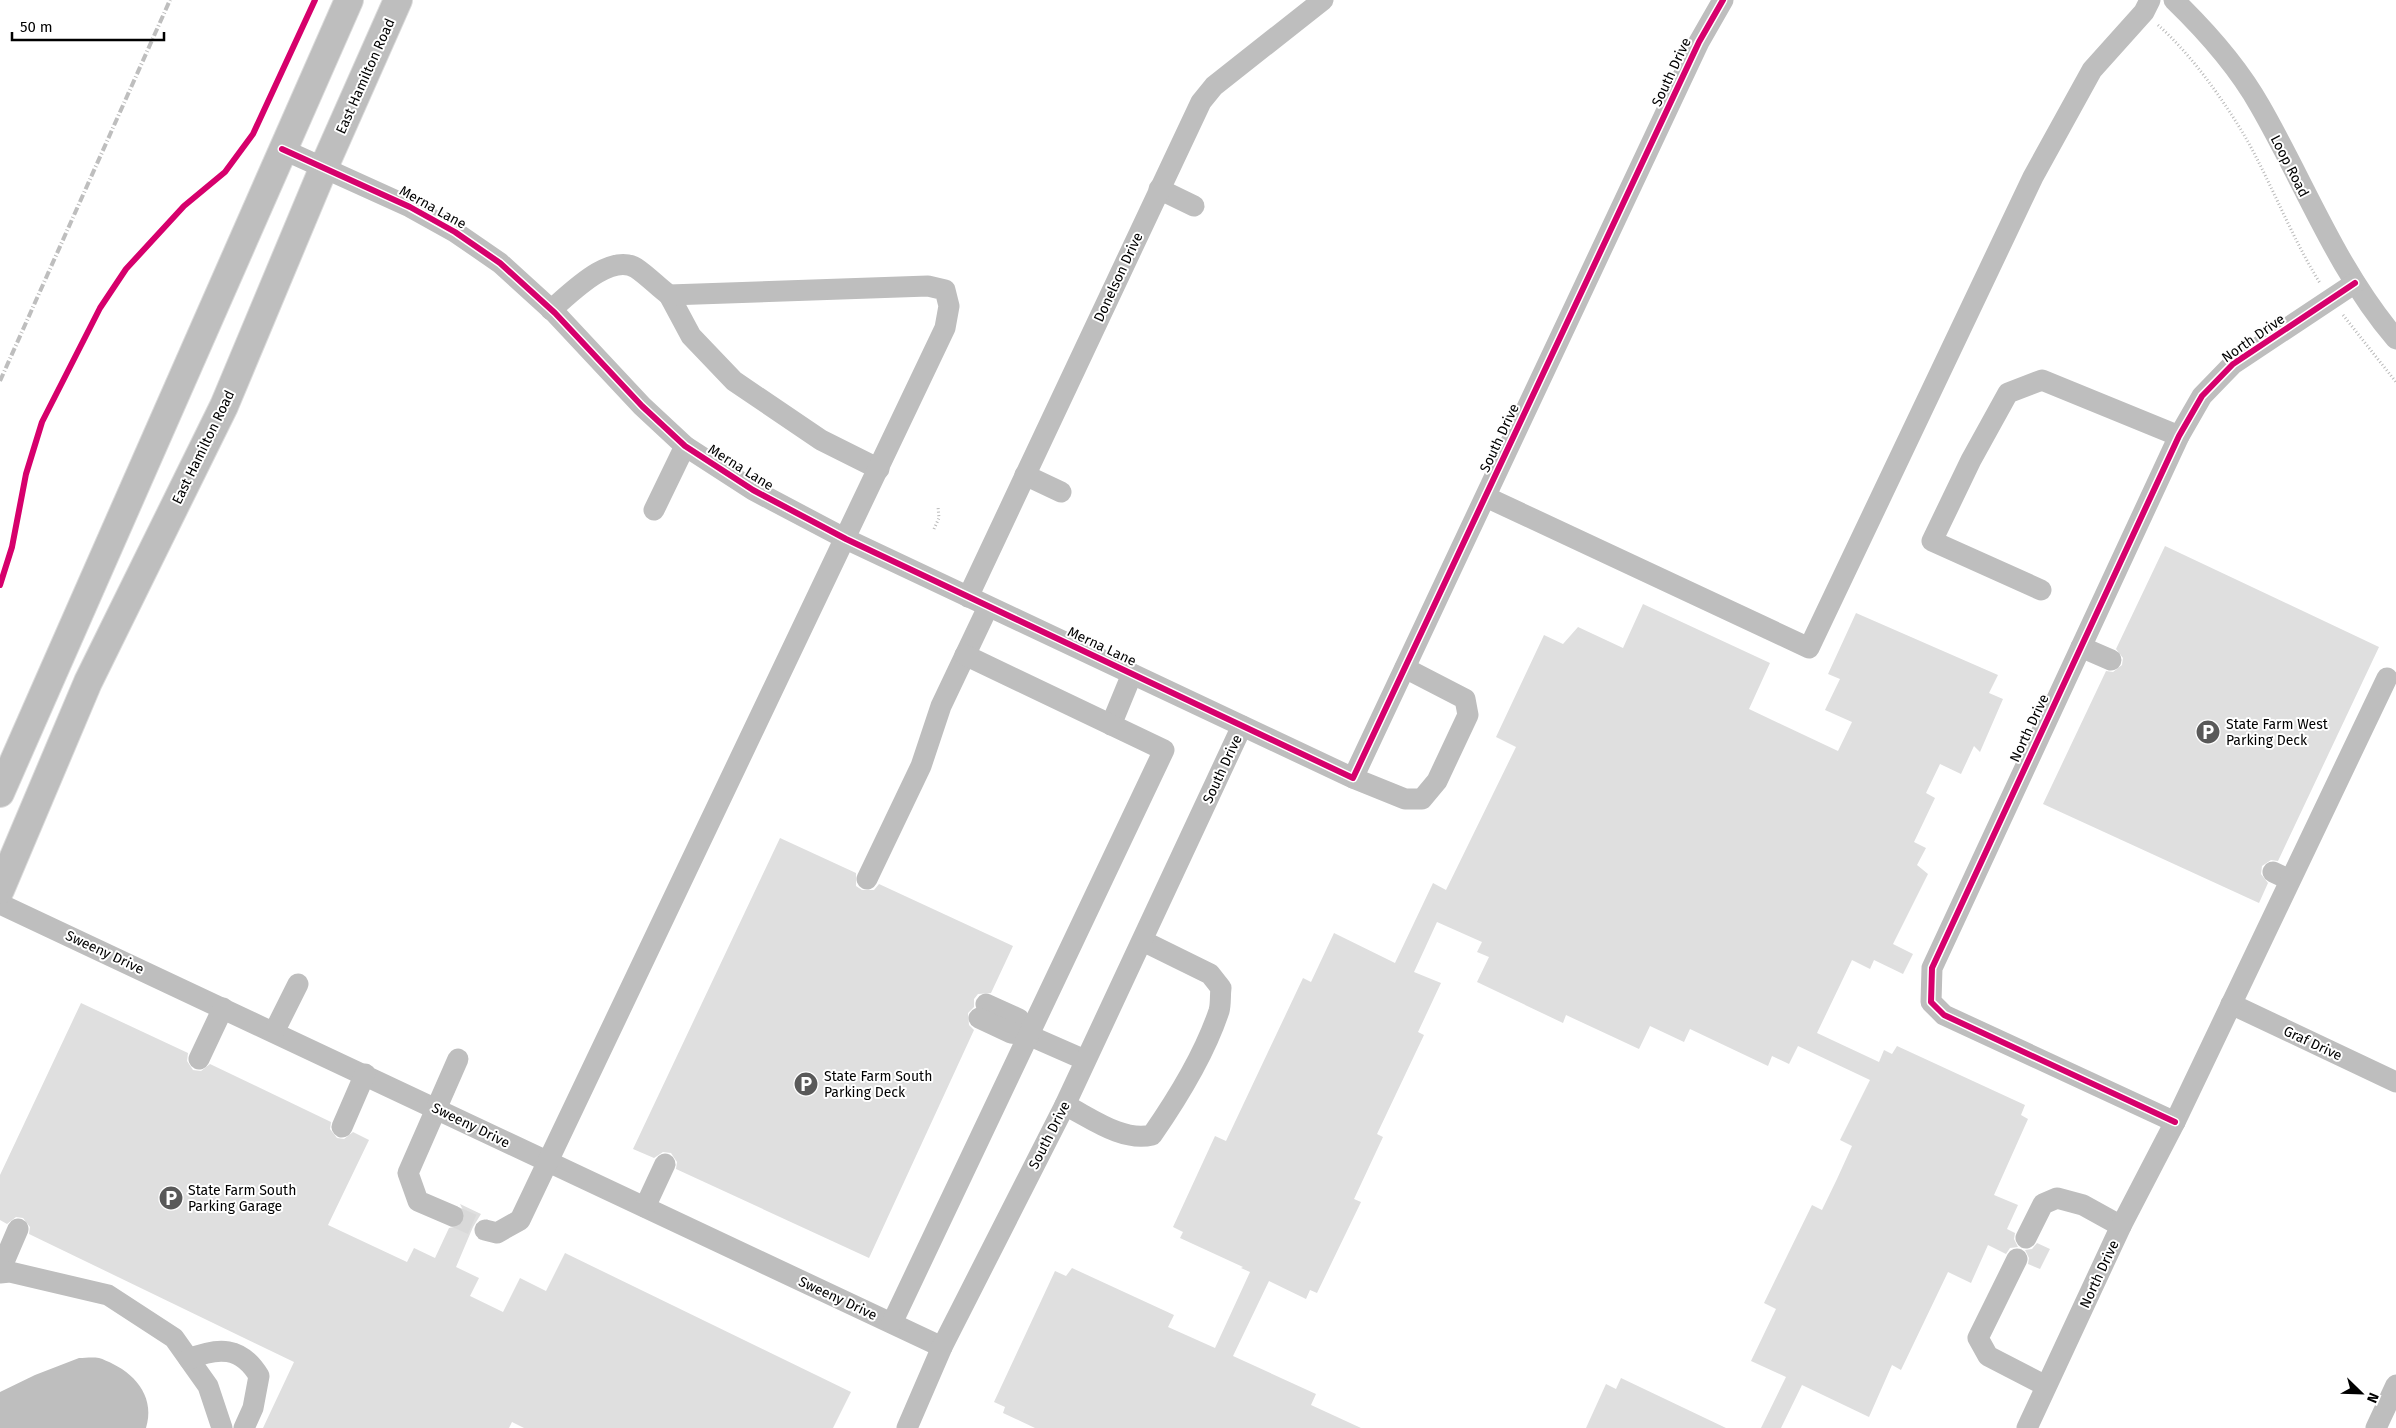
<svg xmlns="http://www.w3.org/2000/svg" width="2396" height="1428" viewBox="0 0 2396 1428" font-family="'Fira Sans',sans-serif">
<rect width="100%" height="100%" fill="#fff"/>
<path fill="#bebebe" d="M79,1358C85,1358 92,1357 99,1358C103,1359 109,1362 113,1364C138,1376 155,1400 146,1428H0V1392L35,1375Z"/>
<g fill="#dfdfdf">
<polygon points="2165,546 2379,647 2278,861 2271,860 2262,866 2261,874 2268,883 2259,903 2043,804 2106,671 2113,672 2122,665 2123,658 2116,649"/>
<polygon points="1643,604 1770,663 1749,709 1838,751 1852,722 1825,710 1840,679 1828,674 1856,613 1998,675 1989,693 2003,699 1980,752 1974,746 1961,774 1940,764 1926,793 1935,798 1914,842 1926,848 1917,865 1928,874 1893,944 1913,954 1903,974 1874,960 1870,969 1852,960 1817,1033 1879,1062 1884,1050 1892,1054 1897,1046 2025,1105 2021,1115 2028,1119 1994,1195 2018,1205 2007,1229 2015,1233 2014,1239 2018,1247 2010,1248 2006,1254 1988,1245 1971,1283 1948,1272 1901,1370 1892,1365 1869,1417 1802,1385 1781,1428 1761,1428 1786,1377 1751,1361 1776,1309 1764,1303 1812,1205 1822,1210 1837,1179 1852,1146 1840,1140 1870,1080 1798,1046 1789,1064 1772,1056 1768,1066 1690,1029 1684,1042 1650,1026 1639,1049 1566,1015 1563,1023 1477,982 1489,957 1477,952 1482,942 1437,922 1414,972 1441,983 1418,1032 1424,1035 1377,1134 1383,1137 1354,1199 1361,1202 1317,1293 1310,1290 1306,1299 1269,1281 1233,1356 1316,1394 1311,1405 1361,1428 1035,1428 1003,1413 1005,1407 994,1402 1055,1271 1066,1276 1072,1268 1174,1315 1168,1327 1215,1348 1250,1272 1241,1268 1243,1267 1180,1238 1183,1232 1173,1227 1215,1136 1226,1141 1303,978 1311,982 1334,933 1395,963 1433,883 1446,890 1516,747 1496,737 1544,635 1563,644 1578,627 1623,648"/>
<polygon points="780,838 856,873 856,886 862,890 874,890 879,884 1013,946 991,993 978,994 974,999 974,1007 968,1013 969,1025 974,1030 869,1258 676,1169 677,1162 671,1153 663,1152 654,1158 633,1149"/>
<polygon points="81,1003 188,1053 187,1061 193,1070 201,1071 210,1064 331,1122 330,1129 337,1138 344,1139 353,1132 369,1140 328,1225 407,1262 414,1248 435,1258 449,1228 460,1226 464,1221 465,1214 460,1204 481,1214 473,1227 456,1267 479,1278 470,1296 503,1312 520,1278 546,1291 565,1253 851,1392 833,1428 524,1428 512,1422 509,1428 263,1428 294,1362 29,1234 30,1227 23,1218 16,1217 7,1224 0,1220 0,1175"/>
<polygon points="2037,1243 2050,1249 2040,1269 2028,1264 2029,1258 2025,1250 2032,1249"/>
<polygon points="1621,1378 1726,1428 1586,1428 1606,1384 1616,1389"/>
</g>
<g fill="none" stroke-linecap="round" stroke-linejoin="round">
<polyline stroke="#d9d9d9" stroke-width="21" stroke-dasharray="21 11" stroke-linecap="butt" points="453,1216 485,1230"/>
<defs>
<g id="major">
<polyline points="0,793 349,0"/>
<polyline points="0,890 88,682 224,406 324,167 398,0"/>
</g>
</defs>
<use href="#major" stroke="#dbdbdb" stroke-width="30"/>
<g stroke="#b9b9b9" stroke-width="3" stroke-dasharray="1 2.5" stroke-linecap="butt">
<path d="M2158,25C2192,55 2225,102 2247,140C2273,187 2292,238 2320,283"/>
<polyline points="2343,315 2396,382"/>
<polyline points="934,529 939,518 938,507"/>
</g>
<g stroke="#bebebe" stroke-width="21">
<path d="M2174,0C2206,31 2238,67 2260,106C2305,184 2337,270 2396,339"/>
<polyline points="282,149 410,207 455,232 500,263 555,313 642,406 685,446 753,490 846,539 1353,778 1699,42 1723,0"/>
<polyline points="1159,189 1194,206"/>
<polyline points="669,295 691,336 734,381 821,440 879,469"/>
<polyline points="1025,475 1061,492"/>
<polyline points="1486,497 1809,648 2033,177 2092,70 2144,12 2150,0"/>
<polyline points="654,510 685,446"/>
<polyline points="2041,590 1932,541 1971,460 2008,393 2042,380 2179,436"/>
<polyline points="968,597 1201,102 1214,86 1323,0"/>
<polyline points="2081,647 2111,660"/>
<polyline points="1111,725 1132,674"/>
<polyline points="1353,778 1405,799 1422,799 1437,781 1468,715 1465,699 1405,668"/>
<polyline points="2273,872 2290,880"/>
<polyline points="867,879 921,766 941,706 988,607"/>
<polyline points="0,904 942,1347"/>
<polyline points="986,1004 1019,1019 1028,1035"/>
<polyline points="2231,1004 2396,1082"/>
<polyline points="979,1018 1011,1033 1028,1035 1085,1060"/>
<polyline points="274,1032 298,984"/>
<polyline points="199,1059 223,1008"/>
<path d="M1065,1105C1091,1118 1122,1142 1152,1135C1177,1099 1205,1053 1219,1011C1221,1004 1220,995 1221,988L1210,974L1143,941"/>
<polyline points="2175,1122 1944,1015 1931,1002 1932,968 2179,436 2202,396 2233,364 2355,283"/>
<polyline points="342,1127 365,1074"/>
<polyline points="645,1207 665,1164"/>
<polyline points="453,1216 418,1201 408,1173 458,1059"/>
<path d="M485,1230L497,1233L520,1220L945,328L949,306L945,290L928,286L669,295C658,287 648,276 636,268C610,252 570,294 551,310"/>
<polyline points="2026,1238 2043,1204 2057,1198 2083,1205 2121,1226"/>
<polyline points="2017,1259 1978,1338 1988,1356 2046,1386"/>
<polyline points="0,1271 18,1229"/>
<polyline points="0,1273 10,1272 108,1295 174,1338 208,1386 222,1428"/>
<polyline points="892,1323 1164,750 965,655"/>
<path d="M189,1359C218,1347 241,1346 259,1376L253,1408L244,1428"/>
<polyline points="907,1428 942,1347 1065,1105 1242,726"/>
<polyline points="2027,1428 2121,1226 2175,1122 2387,678"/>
<polyline points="2376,1428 2396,1385"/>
</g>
<use href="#major" stroke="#bebebe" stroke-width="28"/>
<polyline stroke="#bebebe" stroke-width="4" stroke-dasharray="8 2.5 1 2.5" stroke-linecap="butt" points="0,381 170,0"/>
<defs>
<g id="cycleway">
<polyline points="282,149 410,207 455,232 500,263 555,313 642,406 685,446 753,490 846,539 1353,778 1699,42 1723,0"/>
<polyline points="0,585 12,547 26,474 42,422 100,308 126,269 184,206 225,172 253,134 315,0"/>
<polyline points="2175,1122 1944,1015 1931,1002 1932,968 2179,436 2202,396 2233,364 2355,283"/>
</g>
</defs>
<use href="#cycleway" stroke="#fff" stroke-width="9"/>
<use href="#cycleway" stroke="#d6006c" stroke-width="6"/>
</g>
<defs>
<symbol id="parking-disc" viewBox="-11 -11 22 22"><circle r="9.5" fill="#595959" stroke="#fff"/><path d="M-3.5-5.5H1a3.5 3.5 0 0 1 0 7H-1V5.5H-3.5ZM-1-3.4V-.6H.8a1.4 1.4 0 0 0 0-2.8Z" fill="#fff"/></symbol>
</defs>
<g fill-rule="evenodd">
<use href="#parking-disc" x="2194" y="718" width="28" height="28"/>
<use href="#parking-disc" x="792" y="1070" width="28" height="28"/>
<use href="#parking-disc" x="157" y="1184" width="28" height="28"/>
</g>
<g text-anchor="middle" stroke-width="4" stroke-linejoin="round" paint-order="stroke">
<g font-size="14" fill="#000" stroke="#fff">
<text transform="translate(1671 72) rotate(-65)" y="5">South Drive</text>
<text transform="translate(365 76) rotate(-66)" y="5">East Hamilton Road</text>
<text transform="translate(2290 166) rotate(63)" y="5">Loop Road</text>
<text transform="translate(433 207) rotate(29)" y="5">Merna Lane</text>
<text transform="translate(1118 277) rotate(-65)" y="5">Donelson Drive</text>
<text transform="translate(2253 338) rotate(-35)" y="5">North Drive</text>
<text transform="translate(1499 438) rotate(-65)" y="5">South Drive</text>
<text transform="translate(203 447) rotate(-64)" y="5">East Hamilton Road</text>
<text transform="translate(741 467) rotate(32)" y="5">Merna Lane</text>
<text transform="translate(1102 646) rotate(25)" y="5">Merna Lane</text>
<text transform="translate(2029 728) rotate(-65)" y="5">North Drive</text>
<text transform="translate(1222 769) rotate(-65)" y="5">South Drive</text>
<text transform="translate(105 952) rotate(25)" y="5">Sweeny Drive</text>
<text transform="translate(2313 1043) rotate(25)" y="5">Graf Drive</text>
<text transform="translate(471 1125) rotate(26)" y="5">Sweeny Drive</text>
<text transform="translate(1049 1135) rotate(-63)" y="5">South Drive</text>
<text transform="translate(2099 1274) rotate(-65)" y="5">North Drive</text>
<text transform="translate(838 1298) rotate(25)" y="5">Sweeny Drive</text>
</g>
<g font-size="14" fill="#000" stroke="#fff" text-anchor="start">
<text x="2226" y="729">State Farm West<tspan x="2226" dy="16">Parking Deck</tspan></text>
<text x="824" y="1081">State Farm South<tspan x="824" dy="16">Parking Deck</tspan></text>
<text x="188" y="1195">State Farm South<tspan x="188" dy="16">Parking Garage</tspan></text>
</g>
</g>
<g transform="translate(2361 1393) rotate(113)" stroke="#ffffff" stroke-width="4" paint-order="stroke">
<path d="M0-4L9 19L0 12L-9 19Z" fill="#000000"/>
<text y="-8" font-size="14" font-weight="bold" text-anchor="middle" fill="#000000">N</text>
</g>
<path d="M12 32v8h152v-8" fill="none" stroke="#000000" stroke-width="2.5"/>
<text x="20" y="32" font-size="15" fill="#000000" stroke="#ffffff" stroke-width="4" paint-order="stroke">50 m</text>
</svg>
